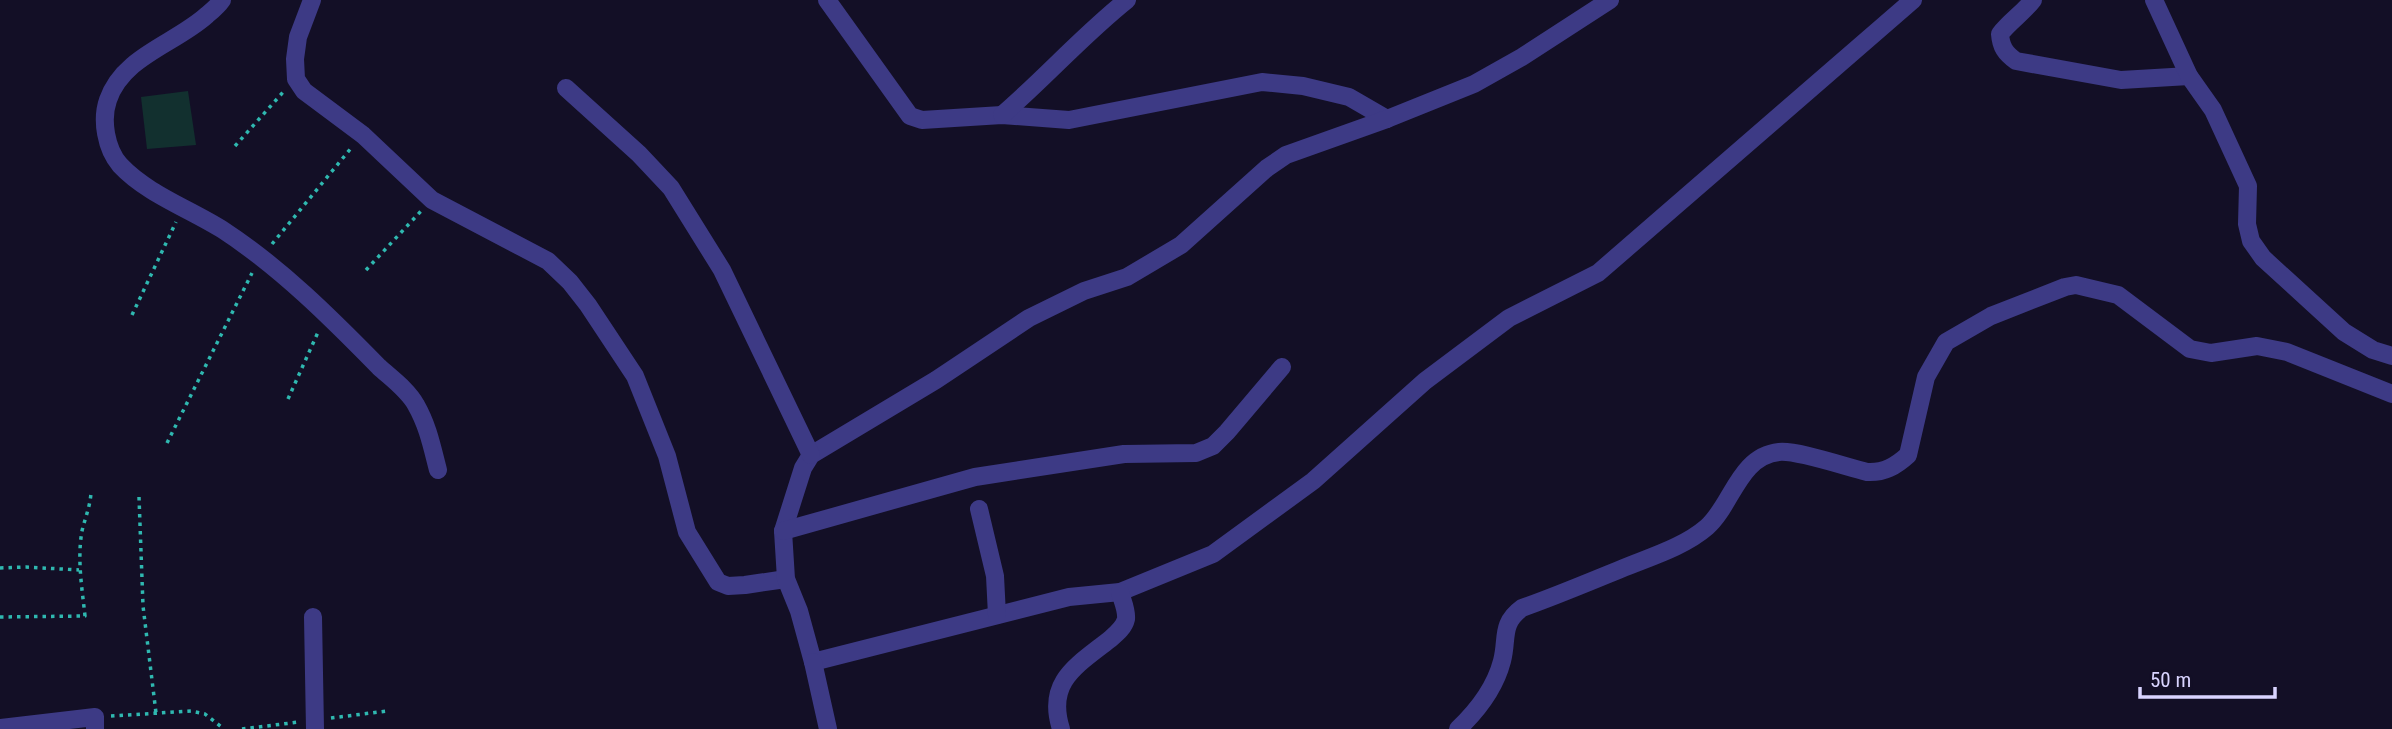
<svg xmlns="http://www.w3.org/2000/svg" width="2392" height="729" viewBox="0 0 2392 729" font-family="'Roboto Condensed',sans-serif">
<rect width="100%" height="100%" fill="#130f26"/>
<polygon fill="#12302f" points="188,91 196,145 147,149 141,97"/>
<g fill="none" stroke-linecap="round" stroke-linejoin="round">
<g stroke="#2fb8b0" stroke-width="3.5" stroke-dasharray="3.5 5" stroke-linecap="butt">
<polyline points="235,146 285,90"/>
<polyline points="272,244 352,147"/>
<polyline points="366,270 422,210"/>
<polyline points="132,315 176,222"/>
<polyline points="288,399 319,330"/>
<polyline points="167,443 252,273"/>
<polyline points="139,497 143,606 156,713"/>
<polyline points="0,568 26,567 79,570"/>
<path d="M0,617L85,616C82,588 77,559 82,531C85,518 90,507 91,493"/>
<polyline points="111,716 191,711 205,714 224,729"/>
<polyline points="331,718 387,711"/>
<polyline points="242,729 299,722"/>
</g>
<g stroke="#3d3a85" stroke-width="18">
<path d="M222,0C218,6 213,10 207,15C175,44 123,56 108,100C101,120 106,149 120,165C147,194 190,209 223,230C281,268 331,318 379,367C391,378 408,390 416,405C428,426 432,447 438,470"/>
<polyline points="312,0 298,37 295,59 296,79 304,91 363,135 432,200 548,261 570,282 588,305 635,376 667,456 687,532 718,582 728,586 745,585 786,579"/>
<polyline points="827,0 910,116 922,120 1002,115 1069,120 1262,82 1303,86 1349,97 1387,119"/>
<polyline points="1610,0 1522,57 1474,84 1387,119 1286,155 1267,168 1181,245 1127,277 1084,291 1029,318 936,380 811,455 803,468 783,531 786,579 799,611 813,662 1069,597 1120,592 1213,554 1313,481 1425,381 1509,318 1598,273 1913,0"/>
<path d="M2033,0C2023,13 2010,21 2000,34C2001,47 2005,53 2016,61L2121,80L2189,76"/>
<polyline points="2154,0 2189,76 2213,110 2248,186 2247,224 2251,241 2263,258 2344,332 2373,350 2392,356"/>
<polyline points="566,88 639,154 671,188 722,270 811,455"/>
<path d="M1002,115C1045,78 1083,35 1127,0"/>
<polyline points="979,509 995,576 997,615"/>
<polyline points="783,531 975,477 1124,454 1196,453 1213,446 1227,432 1282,367"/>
<polyline points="313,617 315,729"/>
<polyline points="813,662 828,729"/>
<polyline points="0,728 95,717 95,729"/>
<path d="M1061,729C1046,682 1076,666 1109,640C1116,634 1124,628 1126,619C1127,610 1122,600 1120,592"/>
<path d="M1458,729C1478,710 1495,688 1502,661C1508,639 1500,624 1522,608C1556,596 1589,582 1621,569C1650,557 1684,547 1707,527C1732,505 1739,456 1779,452C1797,450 1846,467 1867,472C1884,473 1896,466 1908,455L1926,377L1946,342L1991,316L2065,287L2076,285L2118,295L2190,349L2211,353L2257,346L2287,352L2392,394"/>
</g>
</g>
<path d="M2140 687v10h135v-10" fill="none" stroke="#d9d4ff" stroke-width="3.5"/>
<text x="2150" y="687" font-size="21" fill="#d9d4ff" stroke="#130f26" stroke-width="5" paint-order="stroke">50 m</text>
</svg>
